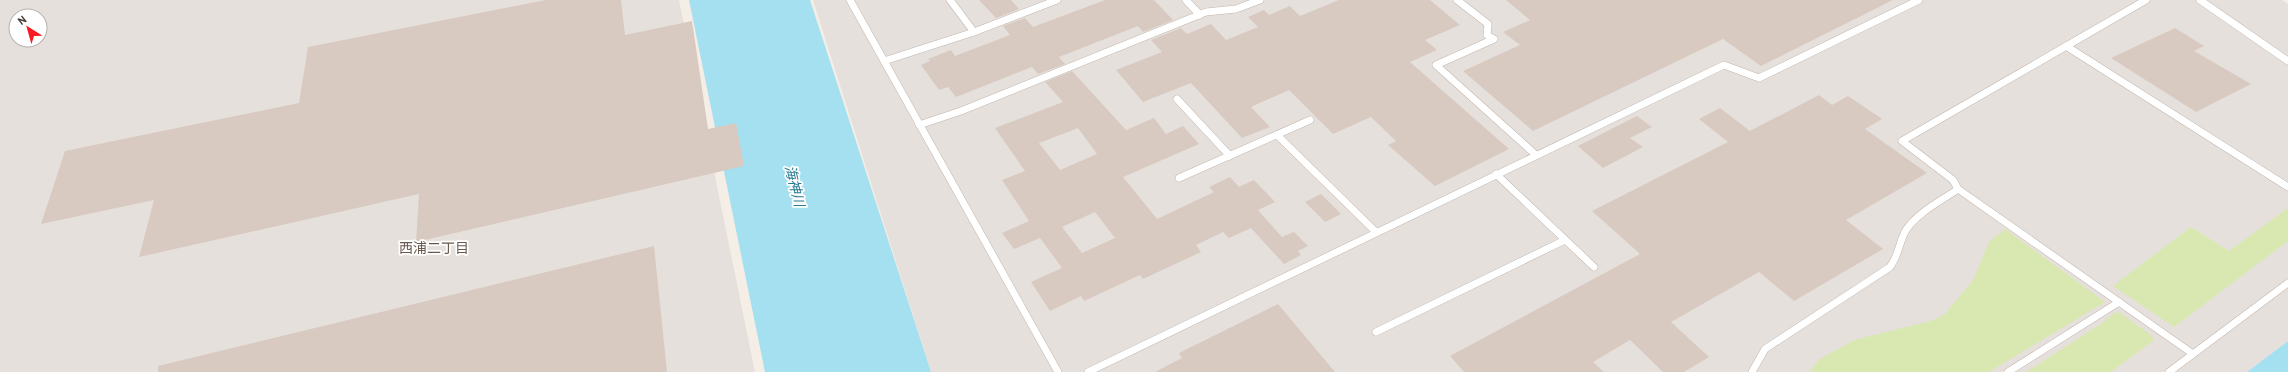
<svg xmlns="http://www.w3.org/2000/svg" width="2288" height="372" viewBox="0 0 2288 372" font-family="'PT Sans','Noto Sans JP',sans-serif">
<rect width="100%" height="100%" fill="#f4eee7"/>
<g fill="#e6e0dc" fill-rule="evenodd">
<path d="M0,0H679L755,372H0ZM16,16H40V40H16Z"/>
<polygon points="813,0 2282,0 2288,4 2288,341 2247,372 931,372"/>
</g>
<g fill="#d9e8b0">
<polygon points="2288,208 2288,241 2174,327 2113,286 2191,227 2229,251"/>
<polygon points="2005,229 2105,302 1989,372 1809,372 1820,359 1854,340 1931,321 1944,315 1973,280 1989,242"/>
<polygon points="2119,312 2151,335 2154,340 2111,372 2026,372 2101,324 2114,313"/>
</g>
<g fill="#a4e0f0">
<polygon points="689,0 810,0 931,372 765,372"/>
<polygon points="2288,341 2288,372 2247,372"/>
</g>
<g fill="#d8cac0" fill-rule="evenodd">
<polygon points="546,0 621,0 625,35 692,21 708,129 736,123 744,166 416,242 419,194 139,257 154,200 41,224 65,151 299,103 308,47"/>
<polygon points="979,0 1011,0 1019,9 996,18"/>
<polygon points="1105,0 1154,0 1173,20 1143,32 1138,26 1059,57 1065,64 1038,74 1032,67 956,97 948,87 939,90 921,65 930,61 928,59 951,50 955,56 1010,35 1003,26 1025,18 1033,27"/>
<polygon points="1339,0 1430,0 1460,25 1425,40 1437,50 1410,62 1509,149 1435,186 1388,145 1396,141 1371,117 1333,134 1289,90 1251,107 1270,127 1242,138 1191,83 1143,102 1116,70 1162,52 1151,40 1181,28 1187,34 1211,24 1226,40 1258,27 1248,17 1264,10 1269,15 1290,6 1300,16"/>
<polygon points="1506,0 1893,0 1761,66 1723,39 1533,131 1463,71 1520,45 1503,32 1530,20"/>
<polygon points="2175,28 2204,46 2194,51 2251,84 2196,112 2111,58"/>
<path d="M1072,71L1126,130L1154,118L1166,134L1183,126L1199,144L1123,177L1157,219L1214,192L1209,187L1230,177L1239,187L1254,180L1275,202L1258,210L1282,237L1294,232L1308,246L1298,251L1301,255L1284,264L1251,228L1229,238L1223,232L1196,245L1201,252L1143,279L1140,275L1084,301L1081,296L1050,311L1031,282L1062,268L1040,238L1014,249L1002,233L1029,221L1002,180L1025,171L995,128L1063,102L1045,82ZM1078,128L1097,154L1060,170L1039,143ZM1095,212L1115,238L1082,253L1062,227Z"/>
<polygon points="1819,95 1832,105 1848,96 1882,119 1865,129 1927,173 1846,220 1883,249 1794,301 1759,272 1671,322 1709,357 1684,372 1663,372 1630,340 1593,362 1604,372 1464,372 1450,356 1640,254 1592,211 1728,142 1699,119 1720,108 1750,131"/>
<polygon points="1637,116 1652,127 1630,138 1643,147 1603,168 1578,146"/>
<polygon points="1321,194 1341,214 1325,222 1305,202"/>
<polygon points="654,246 667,372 158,372 158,366"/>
<polygon points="1278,304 1335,372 1155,372 1182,358 1179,353"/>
</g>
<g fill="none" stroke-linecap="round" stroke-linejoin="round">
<defs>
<g id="service">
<polyline points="850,0 1058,372"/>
<polyline points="950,0 974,32"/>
<polyline points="1186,0 1200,15"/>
<polyline points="1457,0 1488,24 1487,35 1494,39 1436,65 1536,155"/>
<polyline points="2200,0 2288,61"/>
<polyline points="2066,46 2288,187"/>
<polyline points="884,61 974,32 1057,0"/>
<polyline points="1177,99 1230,156"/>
<polyline points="919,125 961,111 1206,12 1236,9 1260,0"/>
<polyline points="1277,135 1376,232"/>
<polyline points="1496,174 1594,267"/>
<polyline points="1179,178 1310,120"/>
<polyline points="1958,189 2193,354"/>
<polyline points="1376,332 1565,240"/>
<polyline points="1088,372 1724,65 1759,78 1919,0"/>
<path d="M1752,372L1765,349L1890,267C1899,255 1899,242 1906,230C1918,212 1941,201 1958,189L1953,180L1902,141L2146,0"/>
<polyline points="2008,372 2119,302"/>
<polyline points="2169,372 2288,283"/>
</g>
</defs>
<use href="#service" stroke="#c2b6ad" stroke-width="8"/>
<use href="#service" stroke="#fff" stroke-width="7"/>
</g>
<g text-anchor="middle" stroke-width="3.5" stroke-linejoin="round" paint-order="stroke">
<g font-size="14" font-style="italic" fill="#297b93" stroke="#fff">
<text transform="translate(795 186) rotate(76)" y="5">海神川</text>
</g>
<g font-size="14" fill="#6a594d" stroke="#fff">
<text x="434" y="253">西浦二丁目</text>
</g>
</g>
<g transform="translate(28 28) rotate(323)"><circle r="19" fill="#ffffff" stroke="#b5b1af"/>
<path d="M0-3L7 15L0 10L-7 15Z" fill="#fa1922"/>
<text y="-6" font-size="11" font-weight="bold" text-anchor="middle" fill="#473d36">N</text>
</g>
</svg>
